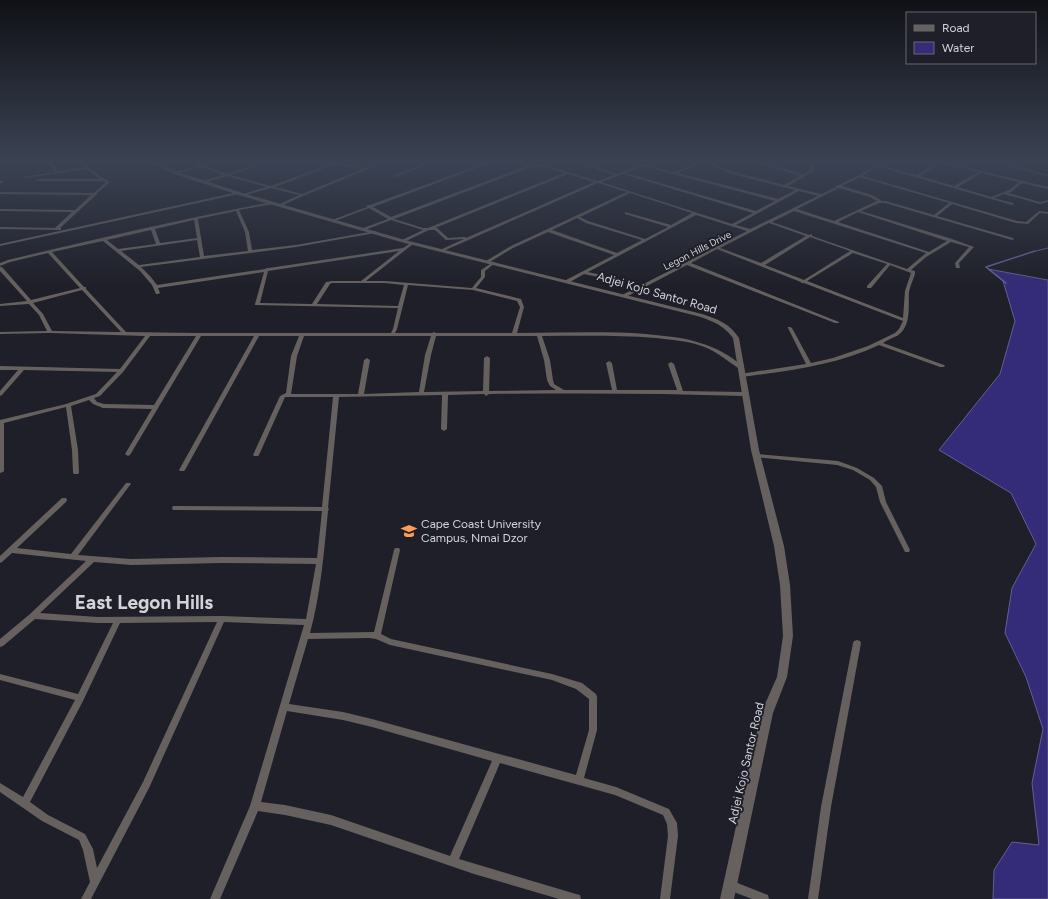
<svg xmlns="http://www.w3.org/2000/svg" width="1048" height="899" viewBox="0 0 1048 899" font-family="Figtree,sans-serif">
<rect width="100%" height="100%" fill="#1e1f28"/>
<polygon fill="#342c78" stroke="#645e95" points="988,269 1048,280 1048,899 993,899 994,870 1012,842 1039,845 1032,783 1043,729 1026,677 1005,633 1012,588 1036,544 1011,493 939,450 1000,374 1015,321 1003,281"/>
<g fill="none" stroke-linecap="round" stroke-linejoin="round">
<polyline stroke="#645e95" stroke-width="1" points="1032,252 1048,248"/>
<polyline stroke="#645e95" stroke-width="1.5" points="1006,283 986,267 1035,251"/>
<g fill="#66615e" fill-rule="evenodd">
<polygon points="48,162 52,162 58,171 85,167 79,162 83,162 98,175 110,182 97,193 97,195 96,195 60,228 61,228 61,230 0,229 0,227 55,228 72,212 0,211 0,209 75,210 91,195 0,194 0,192 94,193 106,182 103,181 37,181 35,180 37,179 100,179 87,169 25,178 23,177 55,172"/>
<polygon points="163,162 169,162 158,165 156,164"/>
<path d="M190,162C195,162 199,165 203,164C208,164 212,162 217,162L205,166L227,174L264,162H269L230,175L271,186L336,162H341L340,163L366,168L382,162H386L303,196L281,206L279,205L280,204L299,195L271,188L243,196V194L267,187L227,176L203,183V181L223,175L202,167L175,174V172L199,166ZM336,164L362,169L302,194L275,187Z"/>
<polygon points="428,162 433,162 395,177 392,176"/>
<path d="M488,162H493L373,207L391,217L532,164L526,162L537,163L598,181L614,175L577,162H582L617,174L639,165L629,162C634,162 638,164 642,164C645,164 648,162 652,162L646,165L674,172L699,162H703L678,173L778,199L795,190L732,174L703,162H707L734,172L784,185L800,176L754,162H759L803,174L810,170L811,165L805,162H810L815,164V167L812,172L788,186L821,194L836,187V185H839L859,175L874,166L863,162H868L876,164L880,162H884L880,165L917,175L939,162H944L1048,187V189L1022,183L1011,192L1008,193L1040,202L1048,200V202L1040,204L1004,194L994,198L1013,203L1014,204L1012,205L877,166L863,176L1017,221L1026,222L1039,211L1048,212V214L1040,213L1028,224L1016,223L952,204L937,216L1013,238L1014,239L1012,240L885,203H879L861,211L952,239L974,247L959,263L960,268H956L955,263L969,247L951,242L926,257L911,270L915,271V274C913,280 910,286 909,292C908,307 912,326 897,336C892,338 887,340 883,343L944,365L945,366L944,367H940L879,345C837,365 788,371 742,377L739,375L740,374L806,364L788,328V327H790L792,328L811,363L833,358L868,346L895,333L899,329L903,321L804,283H801V282L717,249L691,263L839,322V323H835L687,265L626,297H622V295L747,231L696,215L588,272L619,279V280L617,281L584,274L570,282H566V280L614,255L548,232L513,248L488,263H486V261L511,246L627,192L598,183L441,252L439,251L440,250L464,239L446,240L435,230H429L404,242H402V240L423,230L391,220L365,230H363V228L388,219L369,208L335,221L332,220L367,207V205H370ZM941,163L978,172L954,186L920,176ZM536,165L564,173L428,228H423L394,219ZM643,166L775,201L756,211L626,173ZM981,173L1019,182L1009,190L991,197L958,187ZM568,174L594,182L466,238L465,237H464L448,238L437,228H435ZM623,174L753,213L732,224L601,182ZM860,177L949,203L934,215L886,201H882L872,195L842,186ZM839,188L870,197L877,201L834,221L797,209ZM799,191L818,196L750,229L736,225ZM630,193L692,213L671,225L625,212V214L668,227L645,239L588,221L580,217ZM794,211L926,253L907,269L812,236V234L809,235L772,222ZM858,212L947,241L929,252L838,222ZM577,218L586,223L642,240L617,253L552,230ZM769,223L806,236L761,263L720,248ZM810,237L850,251L804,280L765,265ZM853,253L887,264L867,286V288H871L890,265L911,273L905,291L903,318L807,281Z"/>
<polygon points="993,162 998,162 1048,175 1046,176"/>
<polygon points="0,181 2,181 3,182 0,184"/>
<polygon points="238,192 239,192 239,194 0,246 0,244"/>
<path d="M272,202L274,203L273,204L239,210L249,232L252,250L296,245L375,231L377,232L375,233L296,247L141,267L150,276L157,285L265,269L267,268H269L403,248L412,242L414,243L413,244L366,281H385L472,288L481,277V270L493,262L495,263L485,271V277L476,288L521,299L524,307L517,333C560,333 603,331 646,334C664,336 683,337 700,343C715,347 732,356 743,367L742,368H738C728,361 718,353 707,348C691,341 673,340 656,338C618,335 580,336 542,336L550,360L553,380L554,384L564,390H612L606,363L609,361L612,363L617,390H677L668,364L671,362L674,364L683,391L744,392L747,394L744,396C659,393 574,393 489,394L486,396L484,394L448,395L447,429L444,431L441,429L442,395L339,397L328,508L329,509L328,511C324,551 321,593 310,633L374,632L394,550L395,548H399L400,550L381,634L391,639L552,674L582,683L596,694L597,697V730L584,778L616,787L669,809L677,823L678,836L670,899H660L668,836L667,824L663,815L615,795L500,763L459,859L576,894L580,895L581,899H559L474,874L331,825L285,815L258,811L220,899H210L250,806L304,625L224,622L149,788L91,899H81L90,882L83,850L79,840L42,821L0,792V783L23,797L75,700L0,680V674L78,694L113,623H98L35,619L3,646L0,647V639L30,614L86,561L12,553L2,562L0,563V556L62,498H66L67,500L66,502L17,548L71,554L126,483H130L131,484L130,485L78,555L131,559L222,557L317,558L322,511L175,510H173L172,508L173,506H175L322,507L333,397H285L259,455L258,456H254L253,455L280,396L286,393L291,356L299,336H259L185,470L184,471H180L179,470L254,336H201L130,455L128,456L125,454L152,409L103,408L93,404L89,400L71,406L78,450L79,473L78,474H74L73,473L72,450L66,407L4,423V471L3,472L0,473V420L66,404L96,394L117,372L24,370L2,395L0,396V391L18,370H0V366L120,369L145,336L50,333L0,334V332L47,331L39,315L29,304L0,306V304L27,301L0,271V267H2L31,300L80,288L48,253L10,262L0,266V263L8,260C95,239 183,219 272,202ZM236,211L245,232L248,251L204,256L198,219ZM194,220L197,238L160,243L155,229ZM151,230L156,244L118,249L107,240ZM197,240L200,257L139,265L121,251ZM103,241L140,271L152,285L156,294H158L160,293L158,288L264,272L255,304V305L398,308L393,329L391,333H198L126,332L86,289V287H84L52,252ZM399,251L361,281H332L326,282L312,304L260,303L268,271ZM332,283H385L404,285L398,306L317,304L330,284ZM408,285L473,290L517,301L520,307L512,333H436L434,332L432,333H395L397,329ZM82,290L121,332L52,331L43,314L33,303ZM150,336H196L154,405L104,404L97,402L94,398L100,396L123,372ZM304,336H431L425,355L419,392L364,394L370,360L367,358L364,360L358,394H291L297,356ZM436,336H537L544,360L547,380L550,386L556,390L489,391L490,358L487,356L484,358L483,391L424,392L431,355ZM94,562L131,565L222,563L316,564L306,619L222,616L98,617L40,613ZM217,622L143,782L97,868L93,849L85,834L48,815L30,802L83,701L120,623ZM369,638L376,639L390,645L552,680L576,689L589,699V730L576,775L372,719L343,712L289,704L308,639ZM287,711L343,720L372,727L492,761L450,856L331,815L285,805L261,802Z"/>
<polygon points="757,454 838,461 857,468 874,478 882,486 886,502 910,550 909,552 905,552 880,502 876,487 870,480 853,470 837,465 755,457 754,456"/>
<polygon points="857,640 860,641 861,643 831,807 818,899 808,899 821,807 853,643 854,641"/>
<polygon points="730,880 768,895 769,899 752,899 726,889 725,885 726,881"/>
</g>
<path fill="#66615e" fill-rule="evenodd" d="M152,162H157L178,172L246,194L405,240L702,314C718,319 730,324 739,338L759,450L784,546L790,585L793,636L787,677L773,713L734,899H720L761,713L777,677L783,636L780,585L774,546L751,450L733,338C722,323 706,318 689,314L401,242L242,196L174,174Z"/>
</g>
<linearGradient id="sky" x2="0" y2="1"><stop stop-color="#101116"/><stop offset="0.56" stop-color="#3b4253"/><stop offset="1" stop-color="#3b4253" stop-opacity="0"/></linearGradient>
<rect width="1048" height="288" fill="url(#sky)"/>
<defs>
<symbol id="school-bare" viewBox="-9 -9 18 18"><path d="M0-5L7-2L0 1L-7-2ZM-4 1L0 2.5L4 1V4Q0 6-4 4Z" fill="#fe9c57" stroke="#1e1f28" stroke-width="2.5" paint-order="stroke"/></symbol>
</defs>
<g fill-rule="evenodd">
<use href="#school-bare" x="398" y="520" width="22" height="22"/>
</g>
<g text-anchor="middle" stroke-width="4" stroke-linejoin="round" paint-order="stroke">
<g font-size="10" fill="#d3d3da" stroke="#1e1f28">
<text transform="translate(697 250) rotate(-27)" y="4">Legon Hills Drive</text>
</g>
<g font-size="12" fill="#d3d3da" stroke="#1e1f28">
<text transform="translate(657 293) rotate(16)" y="4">Adjei Kojo Santor Road</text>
<text transform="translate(746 763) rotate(-77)" y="4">Adjei Kojo Santor Road</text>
</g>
<g font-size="12" fill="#d3d3da" stroke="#1e1f28" text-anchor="start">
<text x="421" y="528">Cape Coast University<tspan x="421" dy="14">Campus, Nmai Dzor</tspan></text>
</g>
<g font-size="19" font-weight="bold" fill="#d3d3da" stroke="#1e1f28">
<text x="144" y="609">East Legon Hills</text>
</g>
</g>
<rect x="906" y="12" width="130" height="52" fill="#1e1f28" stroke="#66676f"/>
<rect x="914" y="25" width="20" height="6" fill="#66615e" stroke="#66676f"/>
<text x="942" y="32" font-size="12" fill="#d3d3da">Road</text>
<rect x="914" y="42" width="20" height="12" fill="#342c78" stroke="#66676f"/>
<text x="942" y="52" font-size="12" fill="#d3d3da">Water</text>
</svg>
